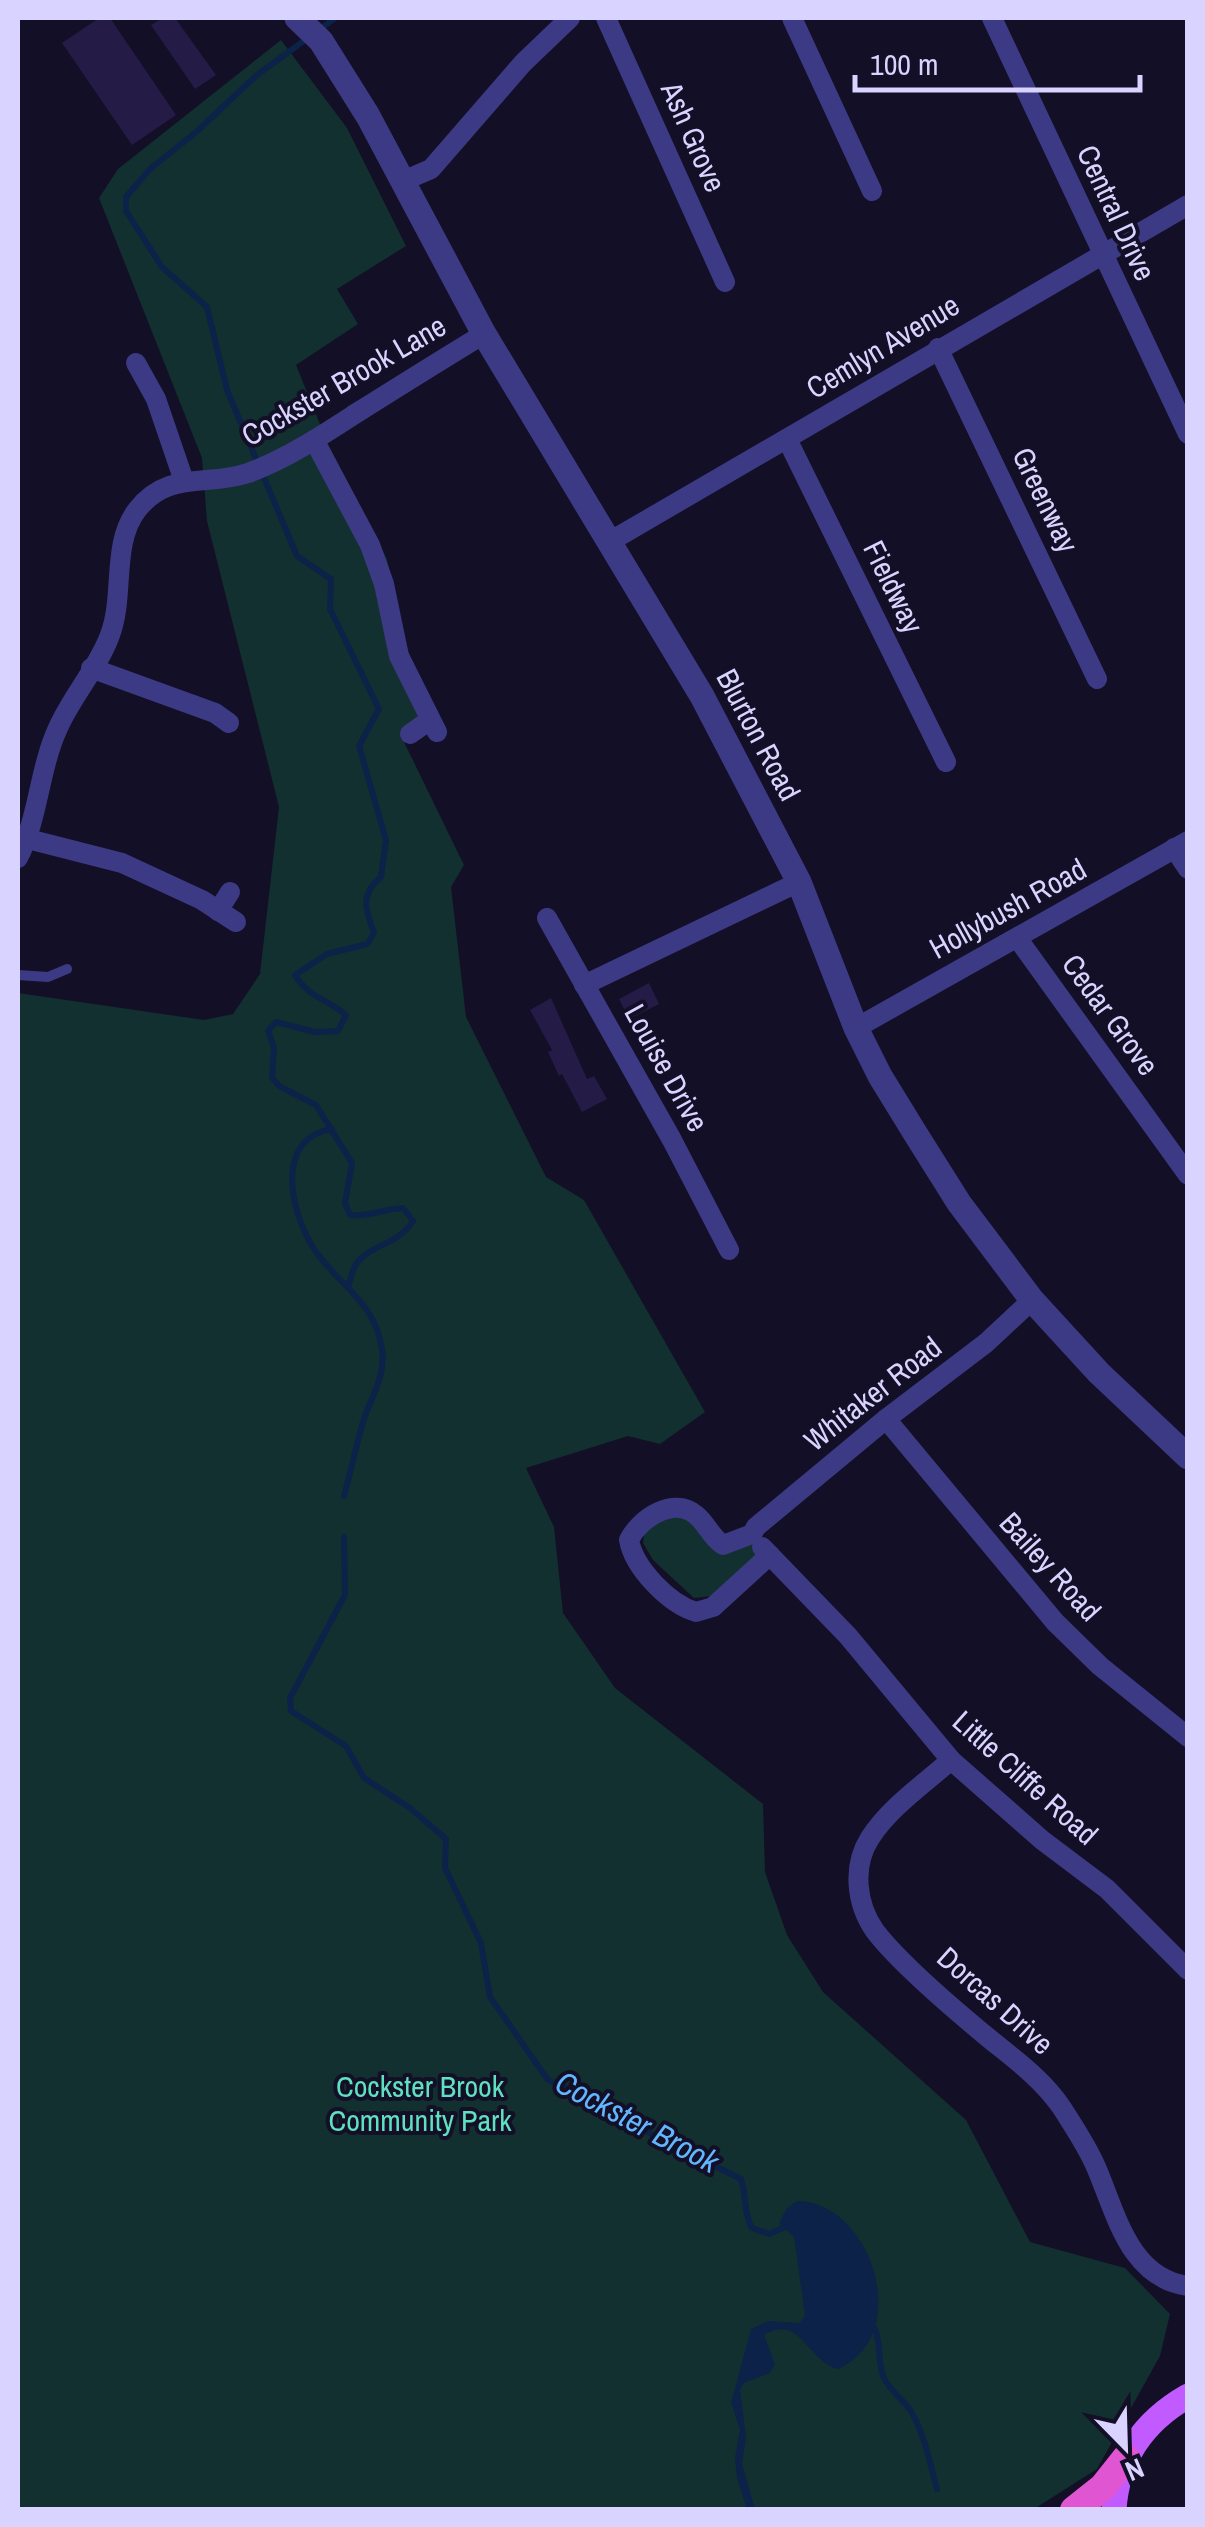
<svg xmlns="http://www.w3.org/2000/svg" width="1205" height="2527" viewBox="0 0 1205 2527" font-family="'Archivo Narrow',sans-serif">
<rect width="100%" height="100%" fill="#130f26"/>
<g fill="#12302f">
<polygon points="281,40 347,128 406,246 337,289 358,324 296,365 328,444 387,559 404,638 419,686 438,722 404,742 464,865 451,887 466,1017 546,1177 584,1200 705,1412 660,1444 628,1436 526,1468 554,1527 563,1613 615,1688 763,1804 765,1872 787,1935 823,1992 966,2120 1030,2242 1125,2268 1170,2314 1160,2356 1097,2469 1034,2509 18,2510 18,993 204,1020 233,1014 260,974 279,807 207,521 202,458 99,198 118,169"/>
<polygon points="679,1512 714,1542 750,1541 762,1551 712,1596 694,1598 653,1560 643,1543 645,1530"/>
</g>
<path fill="#0c2248" d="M797,2201C873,2202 914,2336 838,2369C806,2361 801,2313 764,2335L775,2364L770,2373L744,2383L740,2390L746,2437L742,2464L755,2509H747L737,2478L735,2458L740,2430L731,2403L751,2329L768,2321L800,2323L805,2315L794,2237L779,2223L787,2208Z"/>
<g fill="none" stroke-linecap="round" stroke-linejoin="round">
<g stroke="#0c2248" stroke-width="6">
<polyline points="319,30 335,18"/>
<path d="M309,37L257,75L195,133L150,169L126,197V211L162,267L207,307L227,390L297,556L331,579L330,609L379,709L359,746L386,840L381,877C360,894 365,909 374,933L367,944L327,954L295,975C308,997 327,999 346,1015L338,1031L315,1032L276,1022L268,1031L274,1047L272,1077L279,1086L316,1105L352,1163L345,1203L350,1215C369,1217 384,1209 403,1208L413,1221C397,1246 370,1244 356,1264C352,1270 350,1281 348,1287"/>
<path d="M332,1129C274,1138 290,1212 314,1249C338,1285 375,1301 382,1349C386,1377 371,1396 363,1422C356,1446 351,1471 344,1496"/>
<path d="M344,1537L345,1595L290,1698L291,1711L346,1746L364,1778L410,1808L446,1839L445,1868L481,1943L490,1997L548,2080L603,2105L660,2139L741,2179C747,2197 743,2212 752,2228L769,2234L787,2226"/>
<path d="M871,2323C882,2336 877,2359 883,2376C889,2391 904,2399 912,2413C925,2436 930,2464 937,2489"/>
</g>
</g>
<g fill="#241b47">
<polygon points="99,18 110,18 176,115 132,145 62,43"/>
<polygon points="163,18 175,18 216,75 195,89 151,25"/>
<polygon points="649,983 659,1004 629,1019 619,999"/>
<polygon points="551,998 587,1079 594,1076 607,1099 582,1112 562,1074 559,1076 548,1052 552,1050 530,1010"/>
</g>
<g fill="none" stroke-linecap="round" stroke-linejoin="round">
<polyline stroke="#3d3a85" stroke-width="10" points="18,975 48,977 67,969"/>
<g stroke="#3d3a85" stroke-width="20">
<polyline points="606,18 725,282"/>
<polyline points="792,18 872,191"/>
<polyline points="992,18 1188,434"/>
<polyline points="403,181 431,169 523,63 570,18"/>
<polyline points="938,348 1097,679"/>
<polyline points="136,363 156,399 184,481"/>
<polyline points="787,439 946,762"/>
<polyline points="314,440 370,545 384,584 399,656 437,732"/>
<polyline points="609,542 1188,205"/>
<polyline points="91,668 215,713 229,723"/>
<polyline points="410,734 430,720"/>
<polyline points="28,839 122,863 202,900 236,922"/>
<polyline points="1174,848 1188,869"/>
<path d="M18,858C39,817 39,769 58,728C72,696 98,668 110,635C125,595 111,544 137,510C168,470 206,487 248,473C286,459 321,436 355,414C398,387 441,360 484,334"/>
<polyline points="218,911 230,892"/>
<polyline points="547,918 672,1140 729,1250"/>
<polyline points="1018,939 1188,1175"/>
<polyline points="584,985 799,882"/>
<polyline points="856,1028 1188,841"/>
<polyline points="886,1419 1055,1622 1100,1666 1188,1737"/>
<polyline points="762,1547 848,1636 951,1760 1042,1840 1107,1889 1188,1970"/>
<path d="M770,1555L713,1607L696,1612C669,1604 634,1568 629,1540C640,1518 674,1496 696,1515C707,1524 711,1537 723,1545L752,1534L756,1527L886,1419L986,1343L1032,1300"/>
<path d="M951,1760C924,1784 890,1807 870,1838C852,1866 856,1904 875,1931C901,1965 957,2012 991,2040C1017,2061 1043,2080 1062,2108C1074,2127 1087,2146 1096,2167C1116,2213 1129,2278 1188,2286"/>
</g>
<polyline stroke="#3d3a85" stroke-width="25" points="297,18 321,41 368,116 484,334 702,696 799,882 856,1028 880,1076 915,1133 959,1203 1032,1300 1099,1373 1188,1457"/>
<path stroke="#c25bff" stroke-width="25" d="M1114,2510C1117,2459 1144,2421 1188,2396"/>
<polyline stroke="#e055d1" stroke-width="28" points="1074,2510 1103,2487 1126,2458"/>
</g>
<g text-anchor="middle" stroke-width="8" stroke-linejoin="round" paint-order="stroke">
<g font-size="30" fill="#d9d4ff" stroke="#130f26">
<text transform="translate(693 137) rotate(66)" y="10">Ash Grove</text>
<text transform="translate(1116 213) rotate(65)" y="10">Central Drive</text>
<text transform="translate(883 347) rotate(-31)" y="10">Cemlyn Avenue</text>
<text transform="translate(344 381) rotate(-30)" y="10">Cockster Brook Lane</text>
<text transform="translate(1045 500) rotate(64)" y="10">Greenway</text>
<text transform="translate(893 587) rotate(64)" y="10">Fieldway</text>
<text transform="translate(758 735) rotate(62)" y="10">Blurton Road</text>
<text transform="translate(1008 909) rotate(-29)" y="10">Hollybush Road</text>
<text transform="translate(1110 1015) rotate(54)" y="10">Cedar Grove</text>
<text transform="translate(666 1068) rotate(61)" y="10">Louise Drive</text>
<text transform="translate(873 1394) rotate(-38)" y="10">Whitaker Road</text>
<text transform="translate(1050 1567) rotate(48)" y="10">Bailey Road</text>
<text transform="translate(1025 1778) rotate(42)" y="10">Little Cliffe Road</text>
<text transform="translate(995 2001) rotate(42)" y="10">Dorcas Drive</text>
</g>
<g font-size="30" fill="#5fe0c0" stroke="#130f26">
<text x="420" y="2097">Cockster Brook<tspan x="420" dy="34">Community Park</tspan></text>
</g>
<g font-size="32" font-style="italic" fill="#62b6ff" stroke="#130f26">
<text transform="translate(637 2122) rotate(28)" y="11">Cockster Brook</text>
</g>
</g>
<rect width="1205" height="2527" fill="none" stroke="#d9d4ff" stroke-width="40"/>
<g transform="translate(1125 2447) rotate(157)" stroke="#130f26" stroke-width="8" paint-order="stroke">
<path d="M0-8L18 38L0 25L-18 38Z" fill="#d9d4ff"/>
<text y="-15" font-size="28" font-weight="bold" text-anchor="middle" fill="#d9d4ff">N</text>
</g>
<path d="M855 75v15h285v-15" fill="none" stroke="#d9d4ff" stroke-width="5"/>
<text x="870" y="75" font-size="30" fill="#d9d4ff" stroke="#130f26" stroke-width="8" paint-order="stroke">100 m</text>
</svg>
